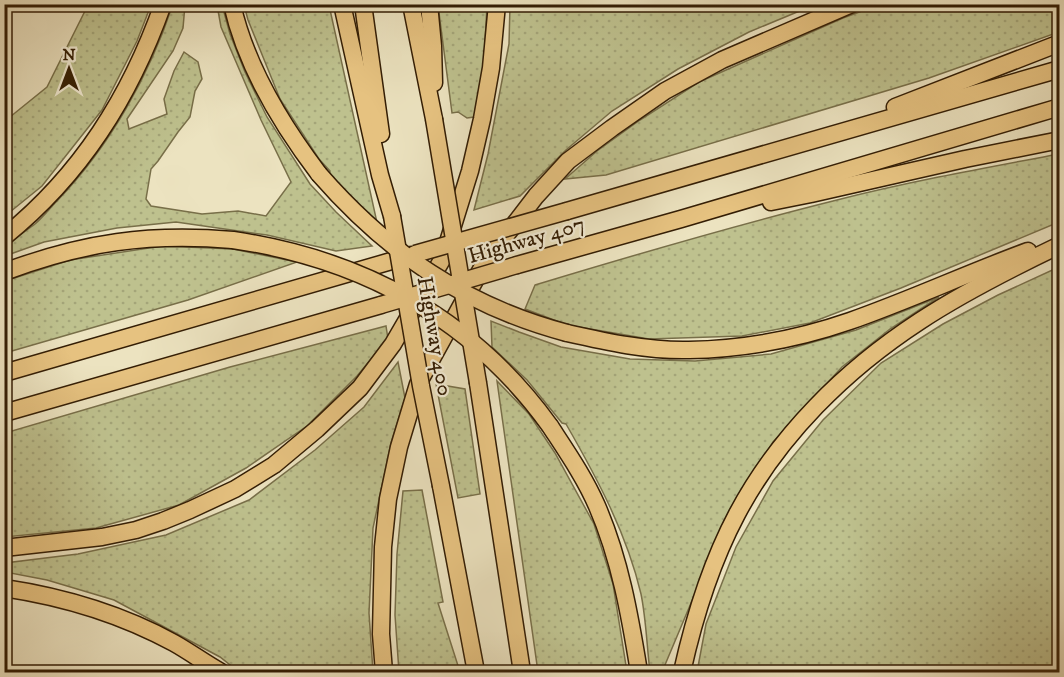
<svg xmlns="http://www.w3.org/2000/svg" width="1064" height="677" viewBox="0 0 1064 677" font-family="'IM FELL DW Pica',serif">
<defs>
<pattern id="grass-dots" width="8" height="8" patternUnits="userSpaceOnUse" patternTransform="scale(1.5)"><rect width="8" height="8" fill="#bec18e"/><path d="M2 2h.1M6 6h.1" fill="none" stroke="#a4a579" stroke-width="1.8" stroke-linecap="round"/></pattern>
</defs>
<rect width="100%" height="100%" fill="#ece3c0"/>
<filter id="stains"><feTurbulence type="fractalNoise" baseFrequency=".00333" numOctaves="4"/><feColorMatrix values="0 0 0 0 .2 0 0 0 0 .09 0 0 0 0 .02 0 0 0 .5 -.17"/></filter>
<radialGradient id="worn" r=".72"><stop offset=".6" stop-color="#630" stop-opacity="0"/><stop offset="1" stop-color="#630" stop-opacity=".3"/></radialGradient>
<g fill="url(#grass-dots)" stroke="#786f49" stroke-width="1.5">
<path d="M173,4L185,5L183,28L173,51L127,119L129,129L167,114L164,99L174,71L184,52L198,62L202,79L195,91L190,117L178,132L158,161L151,169L146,199L151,206L202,214L238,211L266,216L291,182L261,120L221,27L217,5H222L230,34L245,72L267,117L310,184L336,212L372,246L336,251L267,235L176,222L117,228L44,242L5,256V244C15,238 26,231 35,224C43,217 50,208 57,201C110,146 149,76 173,4Z"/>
<polygon points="881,4 1059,5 1059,32 929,78 606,175 565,179 597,151 640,120 699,82 843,18"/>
<polygon points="88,5 151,5 137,41 102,110 42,186 5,216 5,121 47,87"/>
<polygon points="244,5 329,5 378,227 329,177 330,171 319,159 280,99 248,20"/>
<polygon points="438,5 487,5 484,61 474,117 467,118 458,112 452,113"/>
<polygon points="510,5 510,4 814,5 749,32 678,69 612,111 566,150 520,196 474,210 488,154 509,44"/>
<path d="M1059,154V222L901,288L810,323L742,336L649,339L567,325L525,309L535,285C634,255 733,226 833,201C907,182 984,168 1059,154Z"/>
<polygon points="162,246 233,249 297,262 188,300 5,353 5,281 70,260"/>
<polygon points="1059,267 1059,672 697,672 706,624 736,547 773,481 823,420 881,363 943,324 998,295"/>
<path d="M939,297L890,329L842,367L773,442L731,508L662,672H650C647,648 646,618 641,594C627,534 597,478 566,424L562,423L527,380L492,347L491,321L519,332L561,347L630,359L695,361L771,354L856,330Z"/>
<polygon points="386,326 388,339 357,376 307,426 246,468 179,505 96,528 5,537 5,433 230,367"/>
<polygon points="398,362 405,398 391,443 373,528 369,613 373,672 239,672 220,657 114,600 47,580 5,572 5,563 78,554 166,535 249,500 315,450 364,407"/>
<polygon points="497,381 529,414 555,453 594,524 613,584 627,672 538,672"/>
<polygon points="436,384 465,389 480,494 458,498"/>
<polygon points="422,490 443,602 438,603 460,672 399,672 395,615 397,554 403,491"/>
</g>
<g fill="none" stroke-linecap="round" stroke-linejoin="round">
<defs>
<g id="motorway">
<path d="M232,4C246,67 281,124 319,174"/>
<polyline points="342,4 380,175 392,216"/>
<polyline points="363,4 381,134"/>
<polyline points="411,4 434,119"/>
<polyline points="429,4 433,46 434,83"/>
<polyline points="895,107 1060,43"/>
<polyline points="771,202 811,194 965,159 1060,140"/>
<polyline points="567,211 1060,69"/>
<path d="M4,237C81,175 130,97 163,4"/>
<polyline points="517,265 681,219 1060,107"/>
<path d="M4,272C84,242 149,233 233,240"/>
<path d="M567,333C607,342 648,351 689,350C743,349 798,339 850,321C910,300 968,273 1028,251"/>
<polyline points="4,373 412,255"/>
<polyline points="478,383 522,672"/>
<polyline points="4,413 381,305"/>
<path d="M550,426C567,452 585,478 597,506C620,559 630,616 639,672"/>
<polyline points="441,486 476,672"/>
<polyline points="4,548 102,537 136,530 163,521 190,510 235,489 274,465 317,429 360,388 393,344 443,258 470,171 482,119 491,68 497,4"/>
<path d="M4,588C64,597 121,614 174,643C190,652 205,663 221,672"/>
<polyline points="384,672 381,634 383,547 388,499 399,447 418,384 484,264 536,196 568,161 612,128 665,91 722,60 852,4"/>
<path d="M682,672C694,618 711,563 737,514C779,435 845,370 920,321C964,292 1012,268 1060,245"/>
</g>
</defs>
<use href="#motorway" stroke="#331d04" stroke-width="19"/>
<use href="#motorway" stroke="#e6c280" stroke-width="16"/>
<defs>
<g id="motorway-bridge">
<polyline points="434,119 478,383"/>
<path d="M319,174C388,253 465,306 567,333"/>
<polyline points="392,216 421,386 441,486"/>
<path d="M233,240C363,259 473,319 550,426"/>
<polyline points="415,254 567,211"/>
<polyline points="381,305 517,265"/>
</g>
</defs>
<use href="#motorway-bridge" stroke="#331d04" stroke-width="19" stroke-linecap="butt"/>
<use href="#motorway-bridge" stroke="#e6c280" stroke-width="16"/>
</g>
<g text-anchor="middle" stroke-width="4.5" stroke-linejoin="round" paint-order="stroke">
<g font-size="22" fill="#331d04" stroke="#f3edd6">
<text transform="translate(526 239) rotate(-16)" y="8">Highway 407</text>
<text transform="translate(436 336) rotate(80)" y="8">Highway 400</text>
</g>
</g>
<rect width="1064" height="677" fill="none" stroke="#ece3c0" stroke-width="24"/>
<rect x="6" y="6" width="1052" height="665" fill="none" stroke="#331d04" stroke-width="3"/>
<rect x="12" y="12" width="1040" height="653" fill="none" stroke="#331d04" stroke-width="1.5"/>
<g transform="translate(69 69)" stroke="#f3edd6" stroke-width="4.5" paint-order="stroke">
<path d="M0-4.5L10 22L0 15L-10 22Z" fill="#331d04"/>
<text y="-9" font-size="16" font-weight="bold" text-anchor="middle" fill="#331d04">N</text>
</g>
<rect width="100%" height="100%" filter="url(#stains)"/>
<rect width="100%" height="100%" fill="url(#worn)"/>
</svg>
